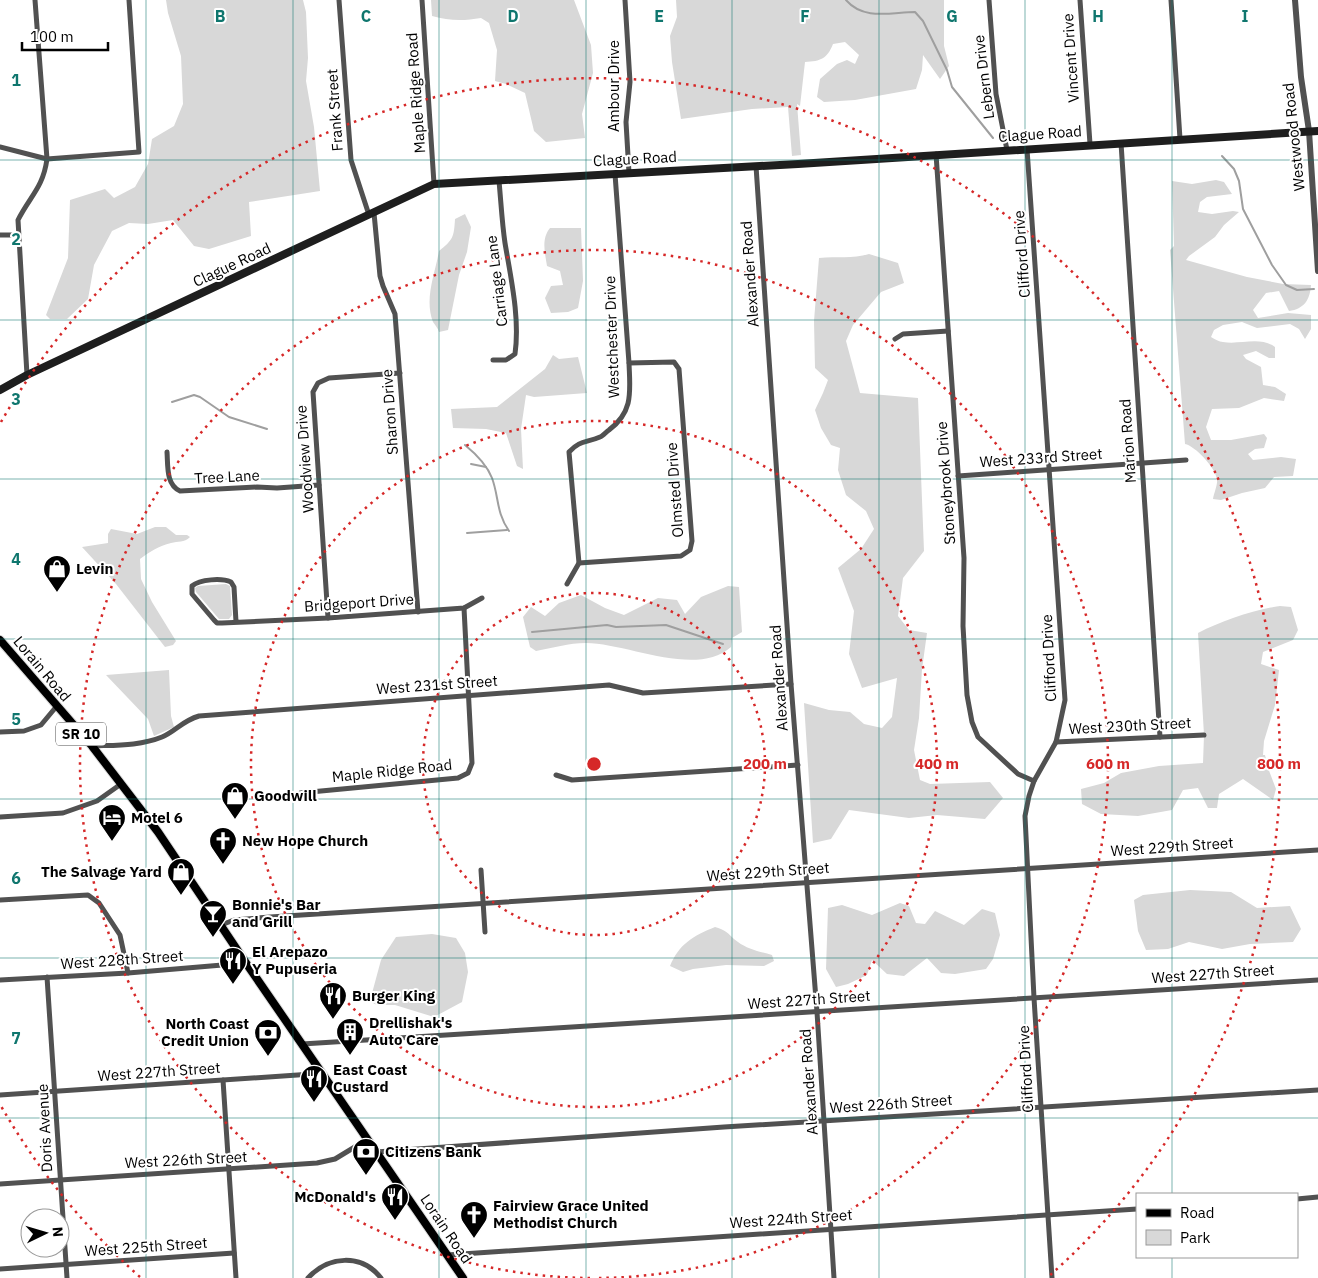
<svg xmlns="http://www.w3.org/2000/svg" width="1318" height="1278" viewBox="0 0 1318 1278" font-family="'IBM Plex Sans',sans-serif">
<rect width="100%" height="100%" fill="#fff"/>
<g fill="#d8d8d8">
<polygon points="166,0 303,0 306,12 308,58 306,81 314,127 320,191 249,202 251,236 209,249 194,246 173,220 148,224 129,223 112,231 94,265 88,299 67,319 50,319 46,315 68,258 70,200 105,189 114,198 135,187 148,164 152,139 174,126 183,104 181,56 168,13"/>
<path d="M431,0H574L591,45L593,73L582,114L585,138L546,142L534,131L525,93L506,84L495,81L497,50L489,23L481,18C464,21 449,21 432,16Z"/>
<path d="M676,0H944V46L949,66L940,79L923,55L922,70L916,89L855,100L824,102L817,97L820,79L837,64L847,60L855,64L859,55L845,42L833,44C827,59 821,61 805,62L800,106L797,104L801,155L792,156L788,107L752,109L681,119L672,62L670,36L677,17Z"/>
<path d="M1216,180L1224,182L1232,194L1207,197L1200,202L1198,212L1212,214L1233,211L1239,212L1224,225L1215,237L1189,256L1186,260L1247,277L1283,284L1311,285C1310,300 1304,309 1289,311L1279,291L1266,293L1253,310L1258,318L1288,313L1311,315V329L1305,339L1299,329L1290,324L1257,328L1242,322L1223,325L1214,330L1211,337C1215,339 1219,342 1223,342C1240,345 1260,336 1275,347V358H1269L1256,351L1243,355L1246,359L1261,367L1263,385L1275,387L1286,394L1284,401L1264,398L1239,408L1212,409L1206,427L1211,440H1231L1264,434L1267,438L1264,448L1255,449L1248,454L1253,460L1281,457L1296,459L1293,476L1274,477L1265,488L1242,493L1221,500L1213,499C1214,493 1218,484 1217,479C1215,467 1195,446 1185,444L1170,250L1174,246L1172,181L1192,184Z"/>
<path d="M465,214L471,227L467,252L459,275L448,330L439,332C438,328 435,325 433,322C424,299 435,274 439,251C453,240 454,237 455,219Z"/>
<path d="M550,228H581L583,281L578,308L568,312L551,313L545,298L551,286L563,285L560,271L547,266C545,253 541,239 550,228Z"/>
<path d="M869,254L898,263L904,283L881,292L853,325L846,341L860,393L918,398L924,551L903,578L898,616L909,630L927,633L922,669L919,718L914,750L920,780L930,784L990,782L1003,798L985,819L937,815L909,818L849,810L831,839L813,843L804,703L829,710L850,712L864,724L882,728L892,717L897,678L862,688L849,654L854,611L838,568L861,549L874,529L866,511L846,495L838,470L840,448L831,445L821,428L815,410L823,393L828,380L815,368L814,321L819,258C837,256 852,259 869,254Z"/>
<polygon points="553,355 559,359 578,357 587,393 534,397 526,395 521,429 523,469 517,466 506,433 486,429 453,428 451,409 497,407 545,369"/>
<path d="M155,527H166L176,535H187L190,537C184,543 178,541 171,543C159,546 149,552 140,559L141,579L152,602L176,641L173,645L165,647L116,584L82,547L108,543V534L111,529L137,534Z"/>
<polygon points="226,584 230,586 232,615 229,619 219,619 196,592 195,588 198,586"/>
<path d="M728,586L739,587L742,632L732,638L731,647C696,678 627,643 586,643C569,643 552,648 536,651L530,647L523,617L531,607L545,616L559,603L581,595L605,608L624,615L658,598L677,600L685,614L701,597Z"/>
<path d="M1280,606L1291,607L1298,630L1293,640L1263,652L1261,664L1279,670L1275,705L1264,741L1263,755H1265L1268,768L1276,789L1273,800L1243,779L1219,794L1217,808H1208L1198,788L1183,790L1172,810L1138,816L1101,814L1082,804L1081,789L1104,783L1121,773L1159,766L1203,763L1204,735L1198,633C1222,621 1253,610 1280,606Z"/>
<polygon points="169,670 171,716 174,727 154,736 148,719 106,675"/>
<polygon points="1190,890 1231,892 1257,908 1290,906 1301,929 1293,942 1250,944 1222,949 1189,942 1168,949 1146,950 1138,931 1134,900 1143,895"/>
<polygon points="900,903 909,906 916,923 925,924 935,911 964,925 982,909 995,913 1000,935 993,959 986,969 955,974 941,973 927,958 904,976 887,974 872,960 867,975 848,984 836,987 826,969 828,908 842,905 872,915"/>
<path d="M715,927C729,931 727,934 738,942C747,949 761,952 772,955L774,961L764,966L726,965L693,969L683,972L670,966C679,944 693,936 715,927Z"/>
<polygon points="432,934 456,938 465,953 468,972 462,1002 434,1017 395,1005 377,1005 371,1002 371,997 381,960 396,937"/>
</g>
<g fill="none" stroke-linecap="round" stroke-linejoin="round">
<g stroke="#9f9f9f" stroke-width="2">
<path d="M846,0C864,21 892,12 915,12L923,21L947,70L952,87L993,138"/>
<polyline points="1222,156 1234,169 1239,181 1243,209 1272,265 1286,285 1297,290 1314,289"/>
<polyline points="172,402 194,395 200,397 229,417 267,429"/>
<path d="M465,445C476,454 487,465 492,478C499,497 496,512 509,531"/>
<polyline points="471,464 486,467"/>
<polyline points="467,533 507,530"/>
<polyline points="532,632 607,625 616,627 666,625 723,644"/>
</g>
<defs>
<polyline id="primary" points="0,640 92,746 158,832 246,963 463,1278"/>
</defs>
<use href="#primary" stroke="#dbdbdb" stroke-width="10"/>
<g stroke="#515151" stroke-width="5">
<polyline points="339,0 351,160 369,215"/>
<polyline points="422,0 434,184"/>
<polyline points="625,0 630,82 626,122 629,173"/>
<polyline points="989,0 996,94 1007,150"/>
<polyline points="1080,0 1090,144"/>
<polyline points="1171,0 1180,139"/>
<polyline points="1121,143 1160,737"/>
<polyline points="0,147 47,159 139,152 129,0"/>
<polyline points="1027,149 1065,700 1056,742 1034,781 1029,796 1025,816 1034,998 1052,1278"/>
<polyline points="936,154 964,558 963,626 967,695 972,722 978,737 1018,774 1034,781"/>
<polyline points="756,166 791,684 817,1012 834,1278"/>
<polyline points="374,213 380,276 383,286 395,314 418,612"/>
<polyline points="0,235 18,235"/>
<polyline points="895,339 903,334 948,331"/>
<path d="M493,360H506L515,354C520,318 511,279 505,243C502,223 501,202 499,181"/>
<path d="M27,375L18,220C30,196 43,188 47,159L35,0"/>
<path d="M167,452C168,466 166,485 180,491L257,487L277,488L319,485"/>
<polyline points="958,476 1186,460"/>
<polyline points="579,563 681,556 690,550 692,541 679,369 674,362 629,363"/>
<path d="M567,584L579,563L569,452C580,440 586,443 600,437C603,436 606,432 609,430C634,411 630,391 629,363L615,174"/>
<polyline points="328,618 313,392 318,383 329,378 400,373"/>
<path d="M236,622L234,587L231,582C222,578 200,579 192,586V594L214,620L217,623H222L328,618L464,608L482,598"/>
<polyline points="0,732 24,731 41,725 56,707"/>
<polyline points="1056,742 1204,735"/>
<path d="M92,746C115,745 140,746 162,737C176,731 182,721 199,716L609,685L643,693L791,684"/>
<polyline points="556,775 572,780 798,765"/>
<polyline points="300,793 458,778 468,773 472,763 464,608"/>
<polyline points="0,817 63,813 97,801 121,784"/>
<polyline points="481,870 485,932"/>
<polyline points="0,900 88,895 99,903 120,935 128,973"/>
<polyline points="221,925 234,920 270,917 1318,850"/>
<polyline points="47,977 67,1278"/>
<polyline points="0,980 128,973 246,963"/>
<polyline points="302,1044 1318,980"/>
<polyline points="223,1080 236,1278"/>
<polyline points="0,1095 312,1074 320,1071"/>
<polyline points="376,1152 724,1127 1318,1090"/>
<polyline points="0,1184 317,1163 335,1159 368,1139"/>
<polyline points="1297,1199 1318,1197"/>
<polyline points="447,1255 1137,1209"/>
<polyline points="0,1269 234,1253"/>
<path d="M308,1278C328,1256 361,1253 381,1278"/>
</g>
<polyline stroke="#515151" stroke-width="6" points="1295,0 1301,77 1309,131 1318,271"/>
<polyline stroke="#1e1e1e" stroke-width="8" points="0,390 27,375 434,184 798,164 1318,131"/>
<use href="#primary" stroke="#000" stroke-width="8"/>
</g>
<path fill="none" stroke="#0f766e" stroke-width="1" stroke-opacity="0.55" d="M146,0V1278M293,0V1278M439,0V1278M586,0V1278M732,0V1278M879,0V1278M1025,0V1278M1172,0V1194M0,160H1318M0,320H1318M0,479H1318M0,639H1318M0,799H1318M0,958H1318M0,1118H1318M1172,1257V1278"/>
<g fill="none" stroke="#d62828" stroke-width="2.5" stroke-dasharray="2.5 5">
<circle cx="594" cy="764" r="171"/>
<circle cx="594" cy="764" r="343"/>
<path d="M590 1278A514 514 0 1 1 598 1278"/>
<path d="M140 1277A685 685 0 0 1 1 1106M1 422A685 685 0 1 1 1048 1277"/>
</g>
<defs>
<symbol id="shop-pin" viewBox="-11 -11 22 30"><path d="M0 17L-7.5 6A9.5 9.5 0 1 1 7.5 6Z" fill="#000" stroke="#fff"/><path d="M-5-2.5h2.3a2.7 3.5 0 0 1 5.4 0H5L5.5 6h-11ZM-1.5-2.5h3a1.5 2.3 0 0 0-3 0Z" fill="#fff"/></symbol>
<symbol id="hotel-pin" viewBox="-11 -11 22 30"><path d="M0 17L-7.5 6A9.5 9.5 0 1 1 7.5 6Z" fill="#000" stroke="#fff"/><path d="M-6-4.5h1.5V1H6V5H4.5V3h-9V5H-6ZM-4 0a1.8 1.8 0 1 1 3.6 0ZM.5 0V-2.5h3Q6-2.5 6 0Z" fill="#fff"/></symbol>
<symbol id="church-pin" viewBox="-11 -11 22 30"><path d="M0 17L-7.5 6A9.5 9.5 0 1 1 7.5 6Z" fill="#000" stroke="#fff"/><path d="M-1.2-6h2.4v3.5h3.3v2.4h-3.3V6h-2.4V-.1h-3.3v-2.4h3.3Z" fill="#fff"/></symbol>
<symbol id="bar-pin" viewBox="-11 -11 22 30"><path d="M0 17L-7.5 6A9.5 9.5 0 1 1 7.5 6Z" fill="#000" stroke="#fff"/><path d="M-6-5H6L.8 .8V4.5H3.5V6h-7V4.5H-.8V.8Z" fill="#fff"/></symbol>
<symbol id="restaurant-pin" viewBox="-11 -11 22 30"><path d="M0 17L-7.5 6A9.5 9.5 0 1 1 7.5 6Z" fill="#000" stroke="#fff"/><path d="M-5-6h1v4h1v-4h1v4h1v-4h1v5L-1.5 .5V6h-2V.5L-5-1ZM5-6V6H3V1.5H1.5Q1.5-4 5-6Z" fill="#fff"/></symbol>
<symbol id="building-pin" viewBox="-11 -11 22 30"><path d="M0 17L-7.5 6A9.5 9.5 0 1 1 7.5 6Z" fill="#000" stroke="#fff"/><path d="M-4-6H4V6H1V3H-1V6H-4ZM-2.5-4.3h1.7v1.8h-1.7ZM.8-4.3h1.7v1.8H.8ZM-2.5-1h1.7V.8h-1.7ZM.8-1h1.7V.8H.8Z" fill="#fff"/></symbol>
<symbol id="bank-pin" viewBox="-11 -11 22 30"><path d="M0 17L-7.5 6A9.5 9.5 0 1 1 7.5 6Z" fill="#000" stroke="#fff"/><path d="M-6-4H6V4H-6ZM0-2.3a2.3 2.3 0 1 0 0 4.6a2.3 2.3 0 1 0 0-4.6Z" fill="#fff"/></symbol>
</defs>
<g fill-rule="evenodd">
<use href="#shop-pin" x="41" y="553" width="32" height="43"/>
<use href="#shop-pin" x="219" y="780" width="32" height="43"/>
<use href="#hotel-pin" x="96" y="802" width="32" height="43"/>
<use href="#church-pin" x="207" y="825" width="32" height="43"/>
<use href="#shop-pin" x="165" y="856" width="32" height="43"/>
<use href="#bar-pin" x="197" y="898" width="32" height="43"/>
<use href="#restaurant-pin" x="217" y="945" width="32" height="43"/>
<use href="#restaurant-pin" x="317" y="980" width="32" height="43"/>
<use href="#building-pin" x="334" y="1016" width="32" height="43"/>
<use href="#bank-pin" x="252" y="1017" width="32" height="43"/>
<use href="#restaurant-pin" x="298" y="1063" width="32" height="43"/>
<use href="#bank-pin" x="350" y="1136" width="32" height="43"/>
<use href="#restaurant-pin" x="379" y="1181" width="32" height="43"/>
<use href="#church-pin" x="458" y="1199" width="32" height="43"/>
</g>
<g text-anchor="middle" stroke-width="4" stroke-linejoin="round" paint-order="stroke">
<rect fill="#fff" stroke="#4c4c4c" stroke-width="1" x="56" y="722.5" width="50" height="23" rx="4"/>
<g font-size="14" font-weight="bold" fill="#000">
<text x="81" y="739">SR 10</text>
</g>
<g font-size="15" fill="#000" stroke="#fff">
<text transform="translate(1071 58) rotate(-94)" y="5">Vincent Drive</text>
<text transform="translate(984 77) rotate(-97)" y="5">Lebern Drive</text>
<text transform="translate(614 86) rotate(-90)" y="5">Ambour Drive</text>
<text transform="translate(416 93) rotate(-94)" y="5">Maple Ridge Road</text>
<text transform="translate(335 110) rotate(-94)" y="5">Frank Street</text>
<text transform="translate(1040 134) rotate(-4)" y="5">Clague Road</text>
<text transform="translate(1294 137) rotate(-96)" y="5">Westwood Road</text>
<text transform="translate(635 159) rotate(-3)" y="5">Clague Road</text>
<text transform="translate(1022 254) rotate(-94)" y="5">Clifford Drive</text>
<text transform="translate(232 265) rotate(-25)" y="5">Clague Road</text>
<text transform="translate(750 274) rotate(-94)" y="5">Alexander Road</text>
<text transform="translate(497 281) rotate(-97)" y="5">Carriage Lane</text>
<text transform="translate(612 337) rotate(-92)" y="5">Westchester Drive</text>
<text transform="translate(390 412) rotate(-94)" y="5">Sharon Drive</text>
<text transform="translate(1128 441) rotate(-94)" y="5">Marion Road</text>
<text transform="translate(1041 458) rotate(-4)" y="5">West 233rd Street</text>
<text transform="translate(305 459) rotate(-94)" y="5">Woodview Drive</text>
<text transform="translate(227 477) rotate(-3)" y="5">Tree Lane</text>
<text transform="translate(946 483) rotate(-94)" y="5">Stoneybrook Drive</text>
<text transform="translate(675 490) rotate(-94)" y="5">Olmsted Drive</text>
<text transform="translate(359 603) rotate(-4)" y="5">Bridgeport Drive</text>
<text transform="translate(1049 658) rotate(-93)" y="5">Clifford Drive</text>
<text transform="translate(42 669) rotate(50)" y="5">Lorain Road</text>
<text transform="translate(779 678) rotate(-94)" y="5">Alexander Road</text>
<text transform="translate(437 685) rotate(-4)" y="5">West 231st Street</text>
<text transform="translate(1130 726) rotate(-3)" y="5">West 230th Street</text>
<text transform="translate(392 771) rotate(-6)" y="5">Maple Ridge Road</text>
<text transform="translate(1172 847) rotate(-4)" y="5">West 229th Street</text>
<text transform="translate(768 872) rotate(-4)" y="5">West 229th Street</text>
<text transform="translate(122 960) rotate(-4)" y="5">West 228th Street</text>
<text transform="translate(1213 974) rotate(-4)" y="5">West 227th Street</text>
<text transform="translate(809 1000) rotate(-4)" y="5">West 227th Street</text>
<text transform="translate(1026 1069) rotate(-93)" y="5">Clifford Drive</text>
<text transform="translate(159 1072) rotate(-4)" y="5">West 227th Street</text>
<text transform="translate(809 1082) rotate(-94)" y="5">Alexander Road</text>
<text transform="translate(891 1104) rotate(-4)" y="5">West 226th Street</text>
<text transform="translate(45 1128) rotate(-93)" y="5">Doris Avenue</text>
<text transform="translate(186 1160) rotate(-3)" y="5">West 226th Street</text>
<text transform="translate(791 1219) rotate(-4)" y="5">West 224th Street</text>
<text transform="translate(446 1229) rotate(56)" y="5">Lorain Road</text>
<text transform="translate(146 1247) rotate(-4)" y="5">West 225th Street</text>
</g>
<g font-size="15" font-weight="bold" fill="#000" stroke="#fff" text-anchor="start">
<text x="76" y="574">Levin</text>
<text x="254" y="801">Goodwill</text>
<text x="131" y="823">Motel 6</text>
<text x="242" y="846">New Hope Church</text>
<text x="162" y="877" text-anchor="end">The Salvage Yard</text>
<text x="232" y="910">Bonnie's Bar<tspan x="232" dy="17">and Grill</tspan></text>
<text x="252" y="957">El Arepazo<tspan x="252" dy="17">Y Pupuseria</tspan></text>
<text x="352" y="1001">Burger King</text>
<text x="369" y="1028">Drellishak's<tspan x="369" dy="17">Auto Care</tspan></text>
<text x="249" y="1029" text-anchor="end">North Coast<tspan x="249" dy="17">Credit Union</tspan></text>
<text x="333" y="1075">East Coast<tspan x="333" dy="17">Custard</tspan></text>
<text x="385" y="1157">Citizens Bank</text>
<text x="376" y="1202" text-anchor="end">McDonald's</text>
<text x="493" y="1211">Fairview Grace United<tspan x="493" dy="17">Methodist Church</tspan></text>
</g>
</g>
<g font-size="16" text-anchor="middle" font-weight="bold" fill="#0f766e" stroke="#fff" stroke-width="4" stroke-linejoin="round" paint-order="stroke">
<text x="220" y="22">B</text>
<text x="366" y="22">C</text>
<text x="513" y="22">D</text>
<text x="659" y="22">E</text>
<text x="805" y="22">F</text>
<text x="952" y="22">G</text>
<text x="1098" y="22">H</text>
<text x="1245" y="22">I</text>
<text x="16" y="86">1</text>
<text x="16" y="245">2</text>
<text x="16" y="405">3</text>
<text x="16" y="565">4</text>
<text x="16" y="725">5</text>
<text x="16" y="884">6</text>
<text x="16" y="1044">7</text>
</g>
<circle cx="594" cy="764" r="8" fill="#d62828" stroke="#fff" stroke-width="2.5"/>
<g font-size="15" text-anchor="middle" font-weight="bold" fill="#d62828" stroke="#fff" stroke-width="4" stroke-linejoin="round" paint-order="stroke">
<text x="765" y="769">200 m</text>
<text x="937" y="769">400 m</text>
<text x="1108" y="769">600 m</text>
<text x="1279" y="769">800 m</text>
</g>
<rect x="1136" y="1193" width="162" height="65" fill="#ffffff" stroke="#999999"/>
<rect x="1146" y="1209" width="25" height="8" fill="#000000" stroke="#999999"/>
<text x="1180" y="1218" font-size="15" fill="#000000">Road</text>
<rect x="1146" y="1230" width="25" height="15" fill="#d8d8d8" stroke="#999999"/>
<text x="1180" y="1243" font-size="15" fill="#000000">Park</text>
<g transform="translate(45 1233) rotate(85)"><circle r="24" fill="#ffffff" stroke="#999999"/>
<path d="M0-4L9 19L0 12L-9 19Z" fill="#000000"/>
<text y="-8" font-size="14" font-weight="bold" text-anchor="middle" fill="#000000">N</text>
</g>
<path d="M22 42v8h86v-8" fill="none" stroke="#000000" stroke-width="2.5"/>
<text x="30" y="42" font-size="15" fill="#000000" stroke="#ffffff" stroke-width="4" paint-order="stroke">100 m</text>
</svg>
